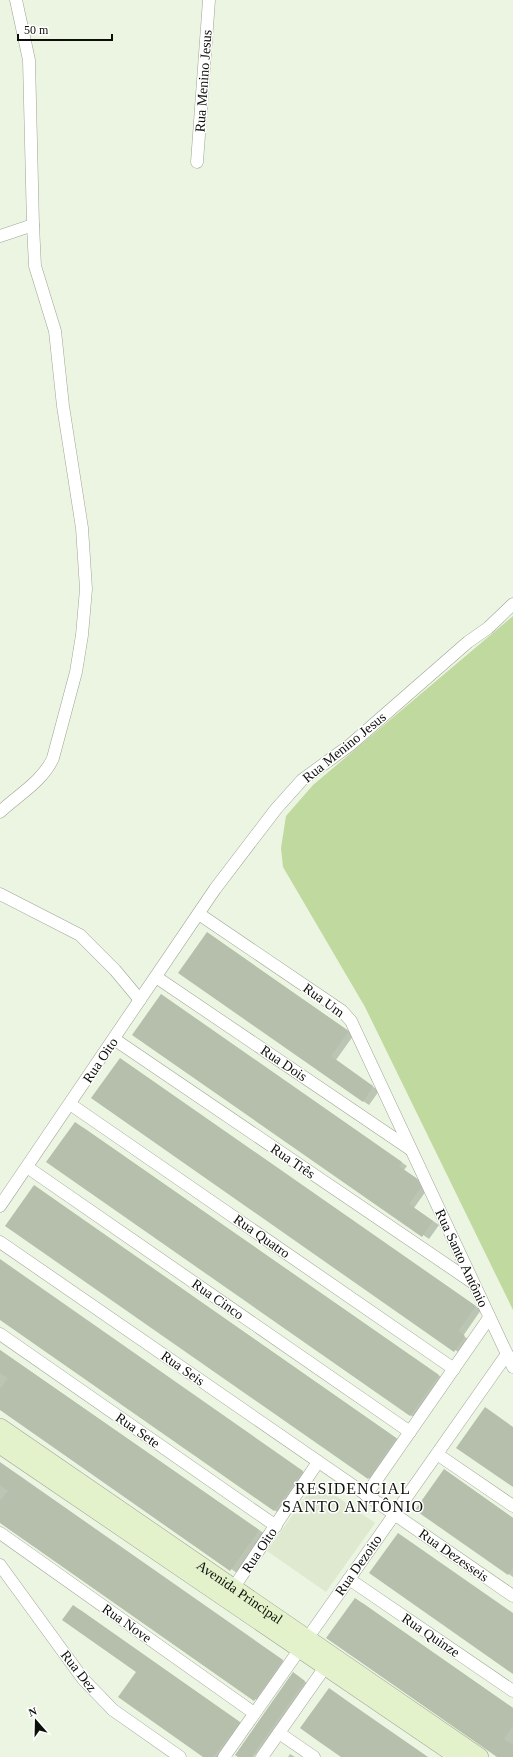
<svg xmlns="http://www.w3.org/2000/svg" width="513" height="1757" viewBox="0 0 513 1757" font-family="Georgia,serif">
<rect width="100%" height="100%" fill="#ecf5e2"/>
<polygon fill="#dee9d0" points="316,1482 375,1523 326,1592 267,1551"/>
<polygon fill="#c0d99f" points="513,616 513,1310 365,1007 283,867 281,848 286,816 313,785"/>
<g fill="#0003">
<polygon points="213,937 353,1034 353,1036 336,1060 379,1091 369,1105 363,1101"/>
<polygon points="167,999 407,1166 404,1170 422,1182 426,1191 414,1208 439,1225 429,1239 134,1035"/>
<polygon points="126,1063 481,1310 463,1336 470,1340 461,1354 92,1098"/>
<polygon points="81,1126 444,1379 416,1418 410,1415"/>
<polygon points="40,1190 402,1442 374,1481 369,1478"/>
<polygon points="0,1260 308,1475 280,1514 0,1319"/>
<polygon points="0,1350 265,1534 237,1573 0,1409"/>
<polygon points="0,1463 288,1664 261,1703 0,1522"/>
<polygon points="450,1474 513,1518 513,1577 416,1510"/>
<polygon points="361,1602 513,1708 513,1757 498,1757"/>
<polygon points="79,1609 245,1726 221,1757 205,1757 137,1672"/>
<polygon points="295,1675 307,1683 254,1757 240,1757"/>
<polygon points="290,1754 295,1757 288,1757"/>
</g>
<g fill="#b6beac">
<polygon points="207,932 347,1030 348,1032 331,1056 373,1086 363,1102 178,973"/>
<polygon points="161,994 402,1162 399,1166 416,1178 421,1187 409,1204 433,1221 422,1237 132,1035"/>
<polygon points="120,1058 476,1306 458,1331 465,1336 454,1352 91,1098"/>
<polygon points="75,1122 439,1375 410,1416 46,1162"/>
<polygon points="34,1185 396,1438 368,1479 5,1226"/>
<polygon points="0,1259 303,1471 274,1511 0,1320"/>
<polygon points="0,1350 259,1530 230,1571 0,1410 0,1389 8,1378 0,1373"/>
<polygon points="485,1407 513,1427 513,1487 456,1448"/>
<polygon points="0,1462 283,1660 254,1701 0,1523 0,1501 8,1491 0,1485"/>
<polygon points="444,1469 513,1518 513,1567 508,1575 415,1510"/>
<polygon points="398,1533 513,1613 513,1674 369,1573"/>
<polygon points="355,1598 513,1708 513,1726 504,1739 513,1745 513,1757 497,1757 326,1638"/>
<polygon points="73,1605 240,1722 213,1757 203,1757 118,1697 136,1672 62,1620"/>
<polygon points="293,1672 305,1681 251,1757 238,1757 235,1755"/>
<polygon points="329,1688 353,1705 428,1757 341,1757 318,1741 300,1728"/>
</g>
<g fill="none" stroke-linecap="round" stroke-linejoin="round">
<defs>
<g id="street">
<polyline points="197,162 209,0"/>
<polyline points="0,236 33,225"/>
<path d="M0,812C18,795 43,781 53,758L76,672L82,635L86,589L82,528L63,406L55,331L35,266L33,225L29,60L16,0"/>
<polyline points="0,894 80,935 115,970 140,1000"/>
<polyline points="199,914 342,1011 351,1021 513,1367"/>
<polyline points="156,977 410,1149"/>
<polyline points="114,1039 472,1282"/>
<polyline points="70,1104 454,1369"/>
<polyline points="27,1167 410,1432"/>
<polyline points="0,1206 215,889 276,809 302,780 350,745 468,642 488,628 513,604"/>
<polyline points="0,1242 513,1596"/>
<polyline points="0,1334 276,1526"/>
<polyline points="437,1454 513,1506"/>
<polyline points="366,1495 489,1318"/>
<polyline points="0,1533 254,1713"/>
<polyline points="0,1565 83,1679 113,1710 180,1757"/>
<polyline points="349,1579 513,1691"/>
<polyline points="230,1593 318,1462"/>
<polyline points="279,1733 314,1757"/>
<polyline points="224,1757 507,1354"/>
<polyline points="262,1757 330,1660"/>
</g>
<g id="secondary">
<path id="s1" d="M0,1427L480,1757"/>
<polyline points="0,1445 458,1757"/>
</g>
</defs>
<use href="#street" stroke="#9da594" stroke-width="13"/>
<use href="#secondary" stroke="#9da594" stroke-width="18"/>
<use href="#street" stroke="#fff" stroke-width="12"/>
<use href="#secondary" stroke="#e3f2ca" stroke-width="17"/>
</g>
<g text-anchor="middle" stroke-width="3" stroke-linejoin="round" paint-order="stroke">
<g font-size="14" fill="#0c0f09" stroke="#fff">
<text transform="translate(203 81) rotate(-86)" y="5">Rua Menino Jesus</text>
<text transform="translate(344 747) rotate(-39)" y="5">Rua Menino Jesus</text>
<text transform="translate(324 1000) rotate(36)" y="5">Rua Um</text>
<text transform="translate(100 1060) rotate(-56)" y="5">Rua Oito</text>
<text transform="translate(284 1063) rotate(34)" y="5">Rua Dois</text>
<text transform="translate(293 1161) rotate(34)" y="5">Rua Três</text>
<text transform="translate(262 1236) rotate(35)" y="5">Rua Quatro</text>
<text transform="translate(462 1258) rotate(65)" y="5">Rua Santo Antônio</text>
<text transform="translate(218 1299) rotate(35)" y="5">Rua Cinco</text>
<text transform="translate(183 1368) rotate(35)" y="5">Rua Seis</text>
<text transform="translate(138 1430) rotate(35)" y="5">Rua Sete</text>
<text transform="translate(259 1550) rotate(-56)" y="5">Rua Oito</text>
<text transform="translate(454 1555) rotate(35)" y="5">Rua Dezesseis</text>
<text transform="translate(358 1565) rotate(-55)" y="5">Rua Dezoito</text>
<text dy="5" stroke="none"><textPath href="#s1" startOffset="291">Avenida Principal</textPath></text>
<text transform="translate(127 1623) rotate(35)" y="5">Rua Nove</text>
<text transform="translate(431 1635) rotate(34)" y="5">Rua Quinze</text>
<text transform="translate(79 1671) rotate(52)" y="5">Rua Dez</text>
</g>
<g font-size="16" letter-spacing="1" fill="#0c0f09" stroke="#fff">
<text x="353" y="1494">RESIDENCIAL<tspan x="353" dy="18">SANTO ANTÔNIO</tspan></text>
</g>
</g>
<g transform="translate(36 1721) rotate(340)" stroke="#ffffff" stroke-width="3" paint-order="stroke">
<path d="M0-3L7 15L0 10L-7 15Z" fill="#0c0f09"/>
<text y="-6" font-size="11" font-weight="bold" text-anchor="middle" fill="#0c0f09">N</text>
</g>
<path d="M18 34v6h94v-6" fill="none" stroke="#0c0f09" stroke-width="2"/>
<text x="24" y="34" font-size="12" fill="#0c0f09" stroke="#ffffff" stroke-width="3" paint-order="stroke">50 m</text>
</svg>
